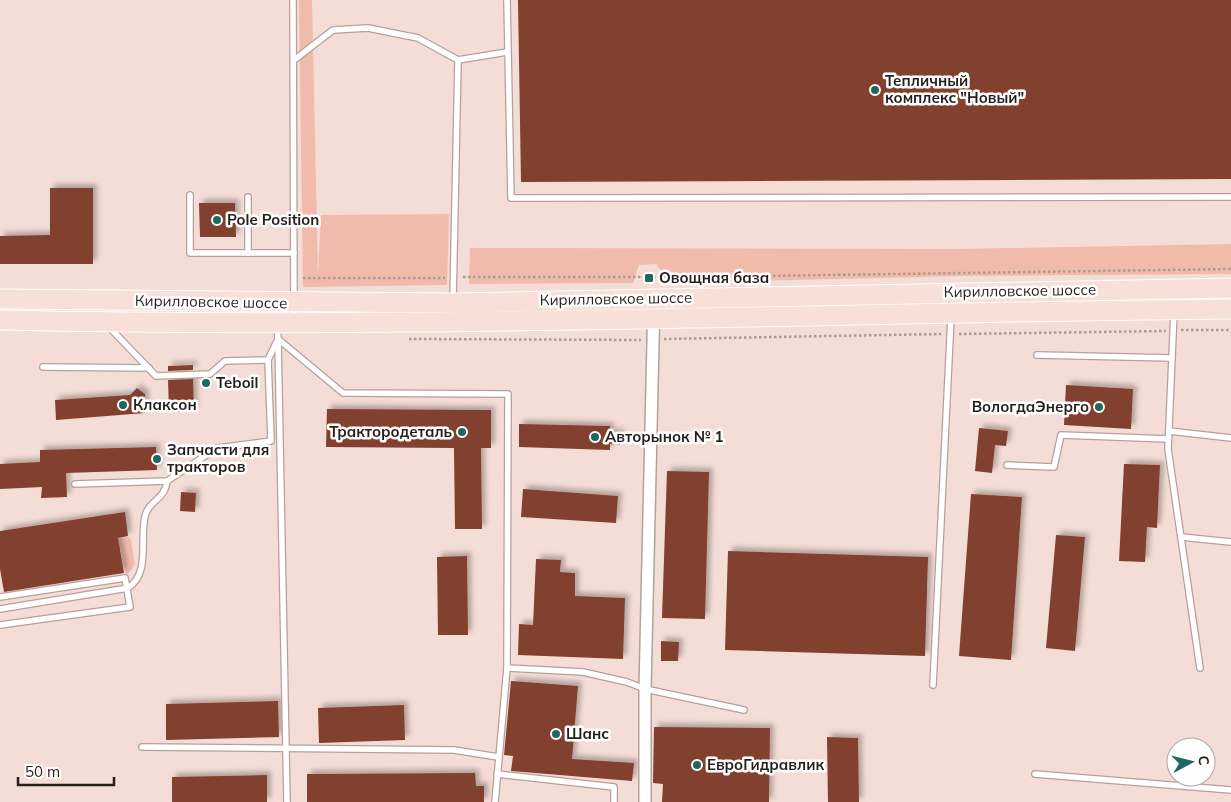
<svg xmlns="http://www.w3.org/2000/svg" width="1231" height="802" viewBox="0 0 1231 802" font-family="Mulish,sans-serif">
<defs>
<filter id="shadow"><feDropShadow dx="4" dy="-4" stdDeviation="2.5" flood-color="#0004"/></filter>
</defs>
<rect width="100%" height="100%" fill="#f5ddd7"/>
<g fill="#f1bbac">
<polygon points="299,0 312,0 318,275 321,215 449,214 447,285 303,287"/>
<polygon points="1231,244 1231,274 960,276 670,283 656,264 639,265 633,283 469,284 470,248 956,249"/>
<polygon points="129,537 131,540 135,565 126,576 121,549 0,568 0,558"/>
</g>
<g fill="#82402f" filter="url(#shadow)">
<polygon points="518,0 1231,0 1231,179 521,182"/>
<polygon points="50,188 93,188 93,264 0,264 0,236 50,235"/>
<polygon points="199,203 235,203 236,237 200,237"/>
<polygon points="193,365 193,370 168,371 168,366"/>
<polygon points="193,379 194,411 169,412 168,380"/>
<polygon points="1066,385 1133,389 1131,429 1064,425"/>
<polygon points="137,388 145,394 145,413 56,420 55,400 130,395"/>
<polygon points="327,409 491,410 491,448 481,448 482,529 455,529 454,448 326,447"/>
<polygon points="519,424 610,426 610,433 620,433 620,445 610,444 610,450 519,447"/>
<polygon points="979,428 1008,431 1006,446 995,445 992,473 975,471"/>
<polygon points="156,447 157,470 66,473 67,497 41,498 42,487 0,489 0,464 40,462 40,450"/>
<polygon points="1124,464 1160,465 1157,528 1147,527 1145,562 1119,561"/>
<polygon points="667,471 709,472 705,619 662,618"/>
<polygon points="523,489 618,496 616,523 521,517"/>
<polygon points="181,492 196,493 195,512 180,511"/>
<polygon points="971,494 1022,497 1011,660 959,656"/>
<polygon points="125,512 128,536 118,538 124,573 4,592 0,569 0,531"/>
<polygon points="1056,535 1085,537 1075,651 1046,648"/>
<polygon points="728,551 928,557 925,656 725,650"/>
<polygon points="467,556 468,635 438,635 437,557"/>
<polygon points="536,559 561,560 560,572 575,573 575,596 625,598 623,659 518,655 519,624 533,625"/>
<polygon points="661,641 679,642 678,661 661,661"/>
<polygon points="511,681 578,686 572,759 634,763 632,781 511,771 513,756 504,755"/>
<polygon points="278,701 279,737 166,740 166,704"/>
<polygon points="404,705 405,740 319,743 318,708"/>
<polygon points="654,727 770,728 769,802 662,802 663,784 653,783"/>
<polygon points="827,737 858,738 859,802 828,802"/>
<polygon points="475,773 476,786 484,786 484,802 307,802 307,774"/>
<polygon points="267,775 267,802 172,802 172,777"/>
</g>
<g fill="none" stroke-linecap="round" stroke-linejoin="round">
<defs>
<g id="lane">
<polyline points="293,0 294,320"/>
<polyline points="507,0 511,198 1231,197"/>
<polyline points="294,60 333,30 368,28 418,38 458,60 507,52"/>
<polyline points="190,195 190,253 294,253"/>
<polyline points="248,253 248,197"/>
<polyline points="453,301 458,60"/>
<polyline points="1174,312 1168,449 1200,668"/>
<polyline points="109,327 156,376 210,374 225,361 268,360 278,339 277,324"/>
<polyline points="278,339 343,393 508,394 507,668 495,802"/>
<polyline points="278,339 287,802"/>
<polyline points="1037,355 1172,358"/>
<polyline points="43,367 149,368"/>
<polyline points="1169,431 1231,438"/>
<polyline points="1007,465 1054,467 1061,435 1168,439"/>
<polyline points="75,484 167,481 217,448 271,441 268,360"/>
<polyline points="1181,537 1231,542"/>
<polyline points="0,597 125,578 130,607 0,625"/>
<path d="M0,609L128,588C152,572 138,536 146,513C151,500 165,499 167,481"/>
<polyline points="507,668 583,672 627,682 645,689 744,710"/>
<polyline points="933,685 951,317"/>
<polyline points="142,747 454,750 498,757"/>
<polyline points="497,774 614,787 614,802"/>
<polyline points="1035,774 1231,790"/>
</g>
<polyline id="street" points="645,802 645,689 654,299"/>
<g id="primary">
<polyline points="0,299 453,303 1231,288"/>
<path d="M0,320C410,329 821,313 1231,309"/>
</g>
</defs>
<use href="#lane" stroke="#b6a09a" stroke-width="8"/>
<use href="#street" stroke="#b6a09a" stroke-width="14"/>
<use href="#primary" stroke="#fff" stroke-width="21"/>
<g stroke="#ac9a95" stroke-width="2.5" stroke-dasharray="2.5 2.5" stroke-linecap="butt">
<polyline points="463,277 695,277 1231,269"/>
<polyline points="303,278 445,278"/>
<polyline points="1181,330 1231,330"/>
<polyline points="959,334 1166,331"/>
<polyline points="409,339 641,340"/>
<polyline points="664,339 941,334"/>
</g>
<use href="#lane" stroke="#fff" stroke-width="5.5"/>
<use href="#street" stroke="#fff" stroke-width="11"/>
<use href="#primary" stroke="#f8dfd7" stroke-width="19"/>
</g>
<g fill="#1e6861" stroke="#fff" stroke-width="2">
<circle cx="875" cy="90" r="5"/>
<circle cx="217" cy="220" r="5"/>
<rect x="644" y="273" width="10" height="10" rx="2.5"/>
<circle cx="206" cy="383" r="5"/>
<circle cx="123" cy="405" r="5"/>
<circle cx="1099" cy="407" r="5"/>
<circle cx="462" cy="432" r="5"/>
<circle cx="595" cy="437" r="5"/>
<circle cx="157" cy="459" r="5"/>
<circle cx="556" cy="734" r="5"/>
<circle cx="697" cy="765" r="5"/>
</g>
<g text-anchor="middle" stroke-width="5" stroke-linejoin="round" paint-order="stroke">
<g font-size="15" font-weight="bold" fill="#271e1c" stroke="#fff" text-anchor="start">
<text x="885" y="86">Тепличный<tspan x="885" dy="17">комплекс "Новый"</tspan></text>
<text x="227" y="225">Pole Position</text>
<text x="659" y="283">Овощная база</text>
<text x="216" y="388">Teboil</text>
<text x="133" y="410">Клаксон</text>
<text x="1089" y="412" text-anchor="end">ВологдаЭнерго</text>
<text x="452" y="437" text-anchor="end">Трактородеталь</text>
<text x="605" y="442">Авторынок № 1</text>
<text x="167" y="455">Запчасти для<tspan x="167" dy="17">тракторов</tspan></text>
<text x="566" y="739">Шанс</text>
<text x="707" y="770">ЕвроГидравлик</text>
</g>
<g font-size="15" fill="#271e1c" stroke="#fff">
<text transform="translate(1020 291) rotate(-1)" y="5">Кирилловское шоссе</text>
<text transform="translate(616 299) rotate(-1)" y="5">Кирилловское шоссе</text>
<text transform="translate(211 302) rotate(1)" y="5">Кирилловское шоссе</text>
</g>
</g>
<g transform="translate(1191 762) rotate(83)"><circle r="24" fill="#ffffff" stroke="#a9a5a4"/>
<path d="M0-4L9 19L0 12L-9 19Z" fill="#1e6861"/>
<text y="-8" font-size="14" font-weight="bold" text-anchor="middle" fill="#271e1c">С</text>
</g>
<path d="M18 777v8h96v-8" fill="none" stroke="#271e1c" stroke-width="2.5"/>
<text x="25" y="777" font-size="15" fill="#271e1c" stroke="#ffffff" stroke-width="4" paint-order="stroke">50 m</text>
</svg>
